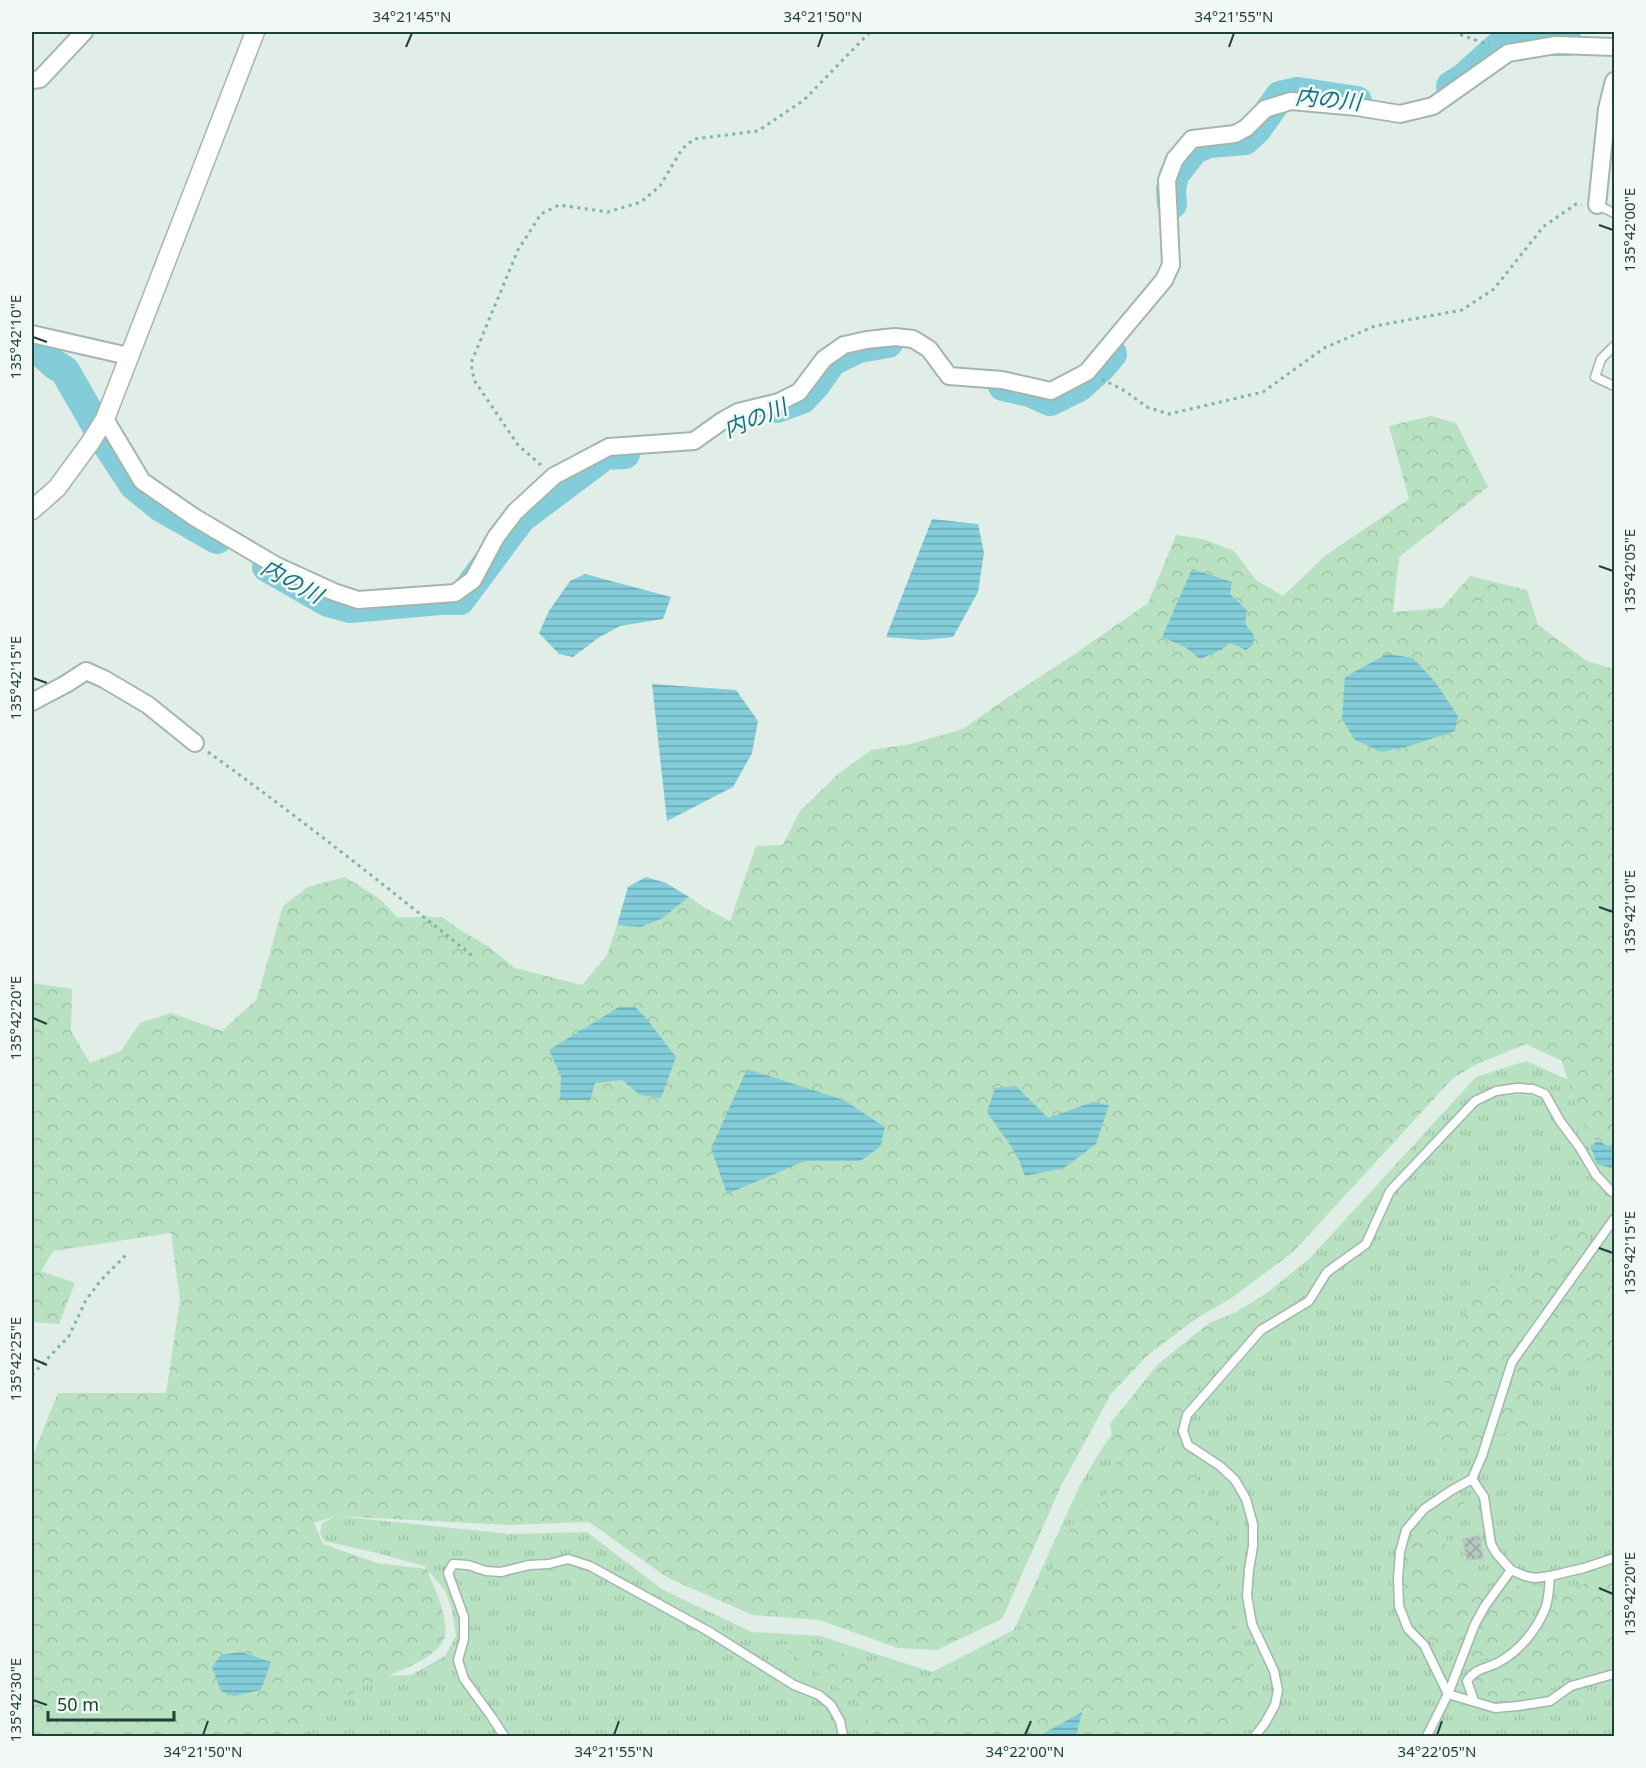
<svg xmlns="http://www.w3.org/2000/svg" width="1646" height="1768" viewBox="0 0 1646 1768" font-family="'Noto Sans','Noto Sans JP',sans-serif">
<defs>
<pattern id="grass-tufts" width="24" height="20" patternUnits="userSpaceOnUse" patternTransform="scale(1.5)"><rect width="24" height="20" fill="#b7e1c1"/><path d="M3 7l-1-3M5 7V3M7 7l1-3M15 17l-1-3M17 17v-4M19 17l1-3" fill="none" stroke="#9dc2a6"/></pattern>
<pattern id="forest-crowns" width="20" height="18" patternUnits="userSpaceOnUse" patternTransform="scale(1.5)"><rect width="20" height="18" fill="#b7e1c1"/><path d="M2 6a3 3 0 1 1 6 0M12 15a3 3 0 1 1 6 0" fill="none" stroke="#9dc2a6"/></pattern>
<pattern id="water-rules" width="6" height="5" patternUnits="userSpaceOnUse" patternTransform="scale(1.5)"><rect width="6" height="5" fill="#82cdd9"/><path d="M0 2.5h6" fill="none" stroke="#6aa8b1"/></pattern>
<pattern id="building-cross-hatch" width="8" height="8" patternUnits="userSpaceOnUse" patternTransform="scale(1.5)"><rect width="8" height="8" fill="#b6c8c0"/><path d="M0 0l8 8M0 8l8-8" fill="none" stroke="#93a49d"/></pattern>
</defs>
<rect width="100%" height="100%" fill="#e1ede7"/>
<polygon fill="url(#grass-tufts)" points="1526,1061 1614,1100 1614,1736 281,1736 359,1677 411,1675 445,1656 456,1636 452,1610 445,1590 424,1566 377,1553 324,1541 320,1533 322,1523 336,1516 510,1534 587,1532 663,1590 752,1632 820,1636 932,1672 1014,1630 1079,1487 1099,1453 1138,1397 1309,1259 1476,1077"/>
<g fill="url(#forest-crowns)">
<path d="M1431,416L1456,423L1488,487L1399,557L1393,612L1442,608L1470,576L1527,590L1538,625L1587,661L1614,669V1166L1580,1120L1562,1061L1526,1044L1475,1065L1453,1078L1293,1252L1230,1299L1197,1318L1149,1354L1111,1394L1062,1484L1002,1619L937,1650L898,1648L819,1620L753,1615L668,1578L589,1522L509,1525L336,1516L314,1523L323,1544L377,1563L427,1569C434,1589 448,1614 445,1635C441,1661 381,1676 361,1688C342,1698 325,1711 308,1725V1736H32V1458L58,1393H166L180,1300L171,1233L53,1251L41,1271L75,1283L59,1324L32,1322V983L72,989L71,1031L90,1063L121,1051L140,1023L171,1013L222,1031L257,999L283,906L308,887L345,877L380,899L397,917H442L460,930L489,947L515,968L582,985L607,955L617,925L641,927L661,919L689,897L707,909L730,921L756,846L783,845L800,811L838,774L871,750L911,744L963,729L1007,698L1072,656L1148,603L1176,535L1203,539L1234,551L1256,580L1283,596L1326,555L1409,499L1389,426Z"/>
<polygon points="1587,1222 1588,1239 1614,1259 1614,1367 1588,1358 1561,1360 1555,1383 1531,1403 1530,1430 1496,1435 1468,1453 1425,1445 1424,1426 1436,1404 1449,1373 1453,1340 1469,1304 1505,1276 1521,1274 1553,1239"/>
<polygon points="1300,1273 1308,1275 1311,1281 1306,1294 1255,1327 1221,1359 1189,1397 1160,1450 1183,1464 1201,1484 1217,1529 1223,1554 1221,1588 1235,1628 1253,1663 1260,1687 1247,1720 1233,1736 873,1736 857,1702 778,1644 818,1644 926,1683 1026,1626 1081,1506 1101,1504 1117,1467 1110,1424 1158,1364 1209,1323 1236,1312"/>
<polygon points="1453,1495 1461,1496 1464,1503 1454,1511 1445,1546 1451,1563 1471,1575 1511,1582 1519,1586 1534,1602 1532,1619 1523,1630 1488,1658 1466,1663 1430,1642 1408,1607 1403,1581 1406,1552 1412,1536 1430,1512"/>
<path d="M1614,1575V1664C1591,1668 1572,1683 1549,1689C1543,1691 1537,1691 1531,1693C1508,1699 1499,1703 1477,1692L1474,1676C1484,1672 1495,1670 1505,1665C1532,1653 1549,1617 1559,1591Z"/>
</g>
<g fill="url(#water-rules)">
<polygon points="932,519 978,524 984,553 978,592 953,637 923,640 886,637"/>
<polygon points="1192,569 1232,582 1230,594 1247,610 1245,624 1254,635 1253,645 1246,650 1230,643 1221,650 1200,659 1185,647 1162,637"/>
<polygon points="585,574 671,597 663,619 620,626 598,638 573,657 559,654 539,633 549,611 570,581"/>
<polygon points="1387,654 1413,658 1435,682 1458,716 1455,731 1409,746 1382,752 1355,740 1342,719 1345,677"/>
<polygon points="652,684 736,690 758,721 752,753 733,787 667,821"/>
<polygon points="646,877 666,883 689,897 661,919 641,927 617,925 628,887"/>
<polygon points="619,1007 635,1007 646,1018 676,1057 661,1098 640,1095 622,1080 595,1083 590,1100 560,1100 561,1076 549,1050"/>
<polygon points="747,1069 844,1100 885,1127 880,1147 860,1161 805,1161 727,1194 711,1148"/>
<polygon points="1016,1086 1048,1118 1093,1102 1109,1105 1096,1144 1064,1168 1025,1176 1017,1155 987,1112 995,1088"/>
<polygon points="1597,1141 1609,1146 1614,1143 1614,1169 1597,1164 1591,1147"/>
<polygon points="241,1652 271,1662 261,1690 234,1696 221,1691 212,1667 221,1655"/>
<polygon points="1082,1712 1076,1736 1039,1736"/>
</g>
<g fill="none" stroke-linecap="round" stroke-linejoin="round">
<g stroke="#82cdd9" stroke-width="30">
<polyline points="1451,86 1465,77 1505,41 1567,41"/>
<polyline points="1172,204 1171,189 1174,175 1194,149 1209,143 1245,140 1256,130 1280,96 1298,92 1357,101"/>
<polyline points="32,344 54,364 65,371 107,444 134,485 161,507 217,539"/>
<polyline points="1003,386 1030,392 1050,401 1079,387 1101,367 1112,354"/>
<polyline points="777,408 802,399 815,385 832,361 859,348 888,343"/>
<polyline points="267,567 328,602 350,608 440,600 460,600 521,518 605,455 625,454"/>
</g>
</g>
<polygon fill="url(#building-cross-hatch)" stroke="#b2c8be" stroke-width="1.5" points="1479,1536 1483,1558 1467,1560 1463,1539"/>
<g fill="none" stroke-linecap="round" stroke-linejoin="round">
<defs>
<g id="service">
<polyline points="1597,205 1614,213"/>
<polyline points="1614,346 1601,359 1595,377 1614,386"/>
<polyline points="1614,1219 1512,1362 1482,1456 1472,1479 1452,1490 1424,1509 1406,1530 1400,1552 1398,1579 1399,1606 1408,1629 1424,1645 1448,1694 1495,1708 1518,1706 1550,1701 1571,1686 1614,1674"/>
<polyline points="1472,1479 1484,1497 1491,1544 1496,1553 1511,1570 1525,1576 1535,1578 1550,1576 1584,1568 1614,1558"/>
<path d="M1474,1701L1467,1681C1477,1667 1484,1670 1499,1662C1519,1651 1536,1631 1545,1609C1549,1600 1549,1586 1550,1576"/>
<polyline points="504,1736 491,1716 464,1679 458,1660 464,1639 464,1617 448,1573 453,1564 468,1565 486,1571 501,1572 529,1565 549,1564 568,1559 590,1566 708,1631 794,1685 819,1695 831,1705 840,1721 843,1736"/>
<polyline points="1255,1736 1265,1723 1275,1705 1278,1690 1274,1671 1252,1624 1247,1596 1249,1570 1253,1546 1253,1524 1246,1499 1235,1480 1220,1466 1188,1445 1183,1431 1187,1415 1261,1330 1309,1301 1327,1272 1366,1244 1390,1191 1475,1101 1496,1091 1517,1088 1533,1089 1545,1094 1560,1121 1580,1148 1596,1175 1611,1191 1614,1193"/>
<polyline points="1427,1736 1448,1694 1475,1624 1485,1606 1511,1570"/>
</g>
<g id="minor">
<polyline points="32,80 40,79 84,32"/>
<polyline points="1597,205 1607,109 1614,81"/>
<polyline points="32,334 128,356"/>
<polyline points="105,419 142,481 194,517 275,565 334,592 358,600 455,593 473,580 496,537 515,512 554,476 609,447 694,441 722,421 738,412 779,402 799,392 824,359 844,345 867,340 895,337 913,339 929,349 949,376 1002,380 1051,391 1087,372 1164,280 1171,265 1167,180 1175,159 1192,139 1235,134 1246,128 1265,109 1291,101 1357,107 1400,114 1433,106 1508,53 1556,45 1614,47"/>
<polyline points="32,702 66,684 86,671 104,679 148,705 195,743"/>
</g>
<polyline id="tertiary" points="32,510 57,488 90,443 105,419 255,32"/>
</defs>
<use href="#service" stroke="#a3b6ae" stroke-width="11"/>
<use href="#minor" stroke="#a3b6ae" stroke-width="20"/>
<use href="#tertiary" stroke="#a3b6ae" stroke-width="21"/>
<g stroke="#7db5a2" stroke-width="3" stroke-dasharray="3 4.5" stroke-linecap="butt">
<polyline points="1453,32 1489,45"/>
<polyline points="1102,379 1125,391 1147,407 1169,414 1263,392 1324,348 1375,326 1462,310 1494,289 1543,227 1576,204 1582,205"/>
<polyline points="541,465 518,445 474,380 471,363 518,250 541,214 559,205 608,212 641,202 660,186 682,149 694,139 758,131 804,100 870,32"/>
<path d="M208,752C300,818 388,888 475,958"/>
<polyline points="32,1375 69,1336 86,1300 101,1280 128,1253"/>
</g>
<use href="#service" stroke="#fff" stroke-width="8"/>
<use href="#minor" stroke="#fff" stroke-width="16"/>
<use href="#tertiary" stroke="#fff" stroke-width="18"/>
</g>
<path fill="none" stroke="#1f4036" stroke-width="2" d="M406,47L412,33M818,47L823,33M1229,47L1234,33M1599,225L1613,230M33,337L47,342M1599,566L1613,571M33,678L47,683M1599,907L1613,912M33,1018L47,1024M1599,1248L1613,1253M33,1359L47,1365M1599,1588L1613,1594M33,1700L47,1705M203,1735L208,1721M614,1735L619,1721M1025,1735L1031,1721M1437,1735L1442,1721"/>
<g text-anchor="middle" stroke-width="5" stroke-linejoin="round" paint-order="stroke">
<g font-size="22" font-style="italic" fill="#127283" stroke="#f2f9f5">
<text transform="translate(1328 99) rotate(5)" y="8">内の川</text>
<text transform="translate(755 418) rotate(-22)" y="8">内の川</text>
<text transform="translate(292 581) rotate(29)" y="8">内の川</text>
</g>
</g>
<rect width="1646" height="1768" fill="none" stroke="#f2f9f5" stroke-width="66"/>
<path d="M48 1711v9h126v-9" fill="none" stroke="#1f4036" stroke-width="3"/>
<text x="57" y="1711" font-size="18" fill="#1f4036" stroke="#f2f9f5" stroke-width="4.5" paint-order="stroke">50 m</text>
<rect x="33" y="33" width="1580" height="1702" fill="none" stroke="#1f4036" stroke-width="2"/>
<g font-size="15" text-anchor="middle" fill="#1f4036">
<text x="412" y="22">34°21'45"N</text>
<text x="823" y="22">34°21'50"N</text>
<text x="1234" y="22">34°21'55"N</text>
<text transform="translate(1630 230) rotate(-90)" y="5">135°42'00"E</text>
<text transform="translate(16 337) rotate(-90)" y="5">135°42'10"E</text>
<text transform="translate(1630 571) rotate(-90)" y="5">135°42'05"E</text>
<text transform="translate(16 678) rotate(-90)" y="5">135°42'15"E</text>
<text transform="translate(1630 912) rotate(-90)" y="5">135°42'10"E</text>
<text transform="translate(16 1018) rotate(-90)" y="5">135°42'20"E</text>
<text transform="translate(1630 1253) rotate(-90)" y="5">135°42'15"E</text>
<text transform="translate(16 1359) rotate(-90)" y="5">135°42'25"E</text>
<text transform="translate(1630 1594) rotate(-90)" y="5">135°42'20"E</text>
<text transform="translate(16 1700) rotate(-90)" y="5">135°42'30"E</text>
<text x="203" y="1757">34°21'50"N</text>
<text x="614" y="1757">34°21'55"N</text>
<text x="1025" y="1757">34°22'00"N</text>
<text x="1437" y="1757">34°22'05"N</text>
</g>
</svg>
